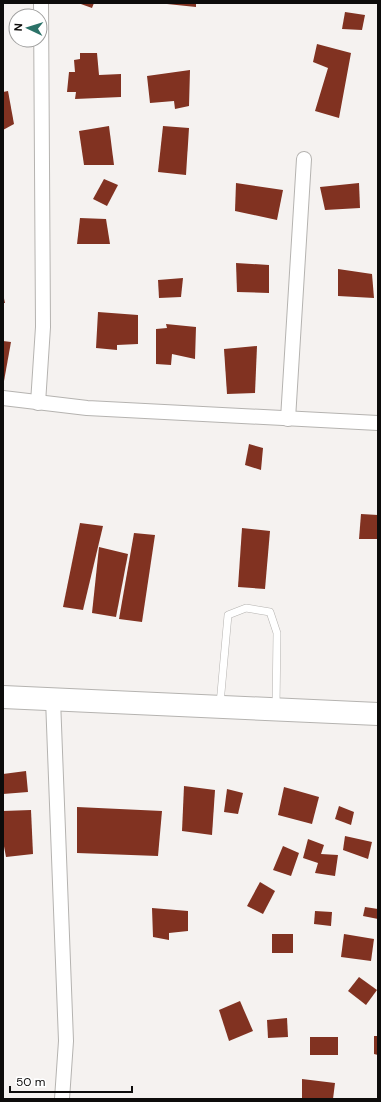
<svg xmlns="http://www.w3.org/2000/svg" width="381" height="1102" viewBox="0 0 381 1102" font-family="'DM Sans',sans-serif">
<rect width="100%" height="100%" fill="#f5f2f0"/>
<g fill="#813221">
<polygon points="78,3 94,3 92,8"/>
<polygon points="167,3 196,3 196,7 167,4"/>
<polygon points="345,12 365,15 362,30 342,29"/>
<polygon points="317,44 351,53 339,118 315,111 328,68 313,62"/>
<polygon points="80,53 97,53 99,75 121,74 121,97 75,99 76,92 67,92 69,72 75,72 74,60 80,59"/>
<polygon points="190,70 189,106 175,109 174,101 150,103 147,76"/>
<polygon points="8,91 14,124 3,130 3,92"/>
<polygon points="109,126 114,165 84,165 79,131"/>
<polygon points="163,126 189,128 186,175 158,172"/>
<polygon points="104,179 118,185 107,206 93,199"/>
<polygon points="236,183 283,190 277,220 235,211"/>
<polygon points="359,183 360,208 325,210 320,187"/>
<polygon points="80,218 106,219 110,244 77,244"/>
<polygon points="236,263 269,265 269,293 237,292"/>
<polygon points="338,269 372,274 374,298 338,296"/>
<polygon points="183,278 181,297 159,298 158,280"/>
<polygon points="3,294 5,303 3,303"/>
<polygon points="98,312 138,315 138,344 117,345 117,350 96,348"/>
<polygon points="166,324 196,327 195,359 172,354 171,365 156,364 156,329 167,328"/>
<polygon points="3,341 11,342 4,381 3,381"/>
<polygon points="257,346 255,393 227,394 224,349"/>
<polygon points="249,444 263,448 261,470 245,465"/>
<polygon points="361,514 378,515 378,539 359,539"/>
<polygon points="80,523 103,526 83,610 63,607"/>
<polygon points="242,528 270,531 265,589 238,587"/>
<polygon points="134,533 155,535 142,622 119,619"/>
<polygon points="99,547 128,554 116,617 92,613"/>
<polygon points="26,771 28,792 3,794 3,774"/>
<polygon points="184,786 215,790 212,835 182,831"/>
<polygon points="284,787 319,797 312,824 278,815"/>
<polygon points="227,789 243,793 238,814 224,812"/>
<polygon points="339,806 354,812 351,825 335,819"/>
<polygon points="77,807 162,811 158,856 77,853"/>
<polygon points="31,810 33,854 6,857 3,841 3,811"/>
<polygon points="345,836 372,842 368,859 343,850"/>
<polygon points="308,839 324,845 321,854 338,855 335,876 315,873 318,863 303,858"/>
<polygon points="283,846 299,853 291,876 273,870"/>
<polygon points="260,882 275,891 263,914 247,906"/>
<polygon points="365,907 378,909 378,919 363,916"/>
<polygon points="152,908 188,911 188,931 169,933 169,940 153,937"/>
<polygon points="315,911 332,912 331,926 314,924"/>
<rect x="272" y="934" width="21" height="19"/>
<polygon points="344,934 374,939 371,961 341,957"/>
<polygon points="359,977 377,990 366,1005 348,991"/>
<polygon points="240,1001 253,1031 229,1041 219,1010"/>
<polygon points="287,1018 288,1037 268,1038 267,1020"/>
<polygon points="374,1036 378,1036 378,1055 374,1054"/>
<rect x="310" y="1037" width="28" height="18"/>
<polygon points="302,1079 335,1083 333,1099 302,1099"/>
</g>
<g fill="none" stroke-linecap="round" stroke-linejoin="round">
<defs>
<polyline id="lane" points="220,704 228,615 246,608 270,612 277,633 276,708"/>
<g id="street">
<polyline points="3,398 87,408 378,423"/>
<polyline points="38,403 43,327 41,3"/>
<polyline points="288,419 304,159"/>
<polyline points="53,699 66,1041 62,1099"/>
</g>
<polyline id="primary" points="3,697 378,714"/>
</defs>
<use href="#lane" stroke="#b5b3b0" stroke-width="8"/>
<use href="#street" stroke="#b5b3b0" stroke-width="16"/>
<use href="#primary" stroke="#b5b3b0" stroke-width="24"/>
<use href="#lane" stroke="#fff" stroke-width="7"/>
<use href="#street" stroke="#fff" stroke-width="14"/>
<use href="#primary" stroke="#fff" stroke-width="22"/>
</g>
<rect width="381" height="1102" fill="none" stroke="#0d0c0b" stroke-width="8"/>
<g transform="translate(28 28) rotate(274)"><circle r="19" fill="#ffffff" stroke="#9e9e9d"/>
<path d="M0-3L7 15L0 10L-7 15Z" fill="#2b7268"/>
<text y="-6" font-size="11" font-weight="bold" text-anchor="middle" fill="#0d0c0b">N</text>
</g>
<path d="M10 1086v6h122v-6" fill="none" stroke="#0d0c0b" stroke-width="2"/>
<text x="16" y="1086" font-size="12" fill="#0d0c0b" stroke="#ffffff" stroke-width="3" paint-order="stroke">50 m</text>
</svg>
